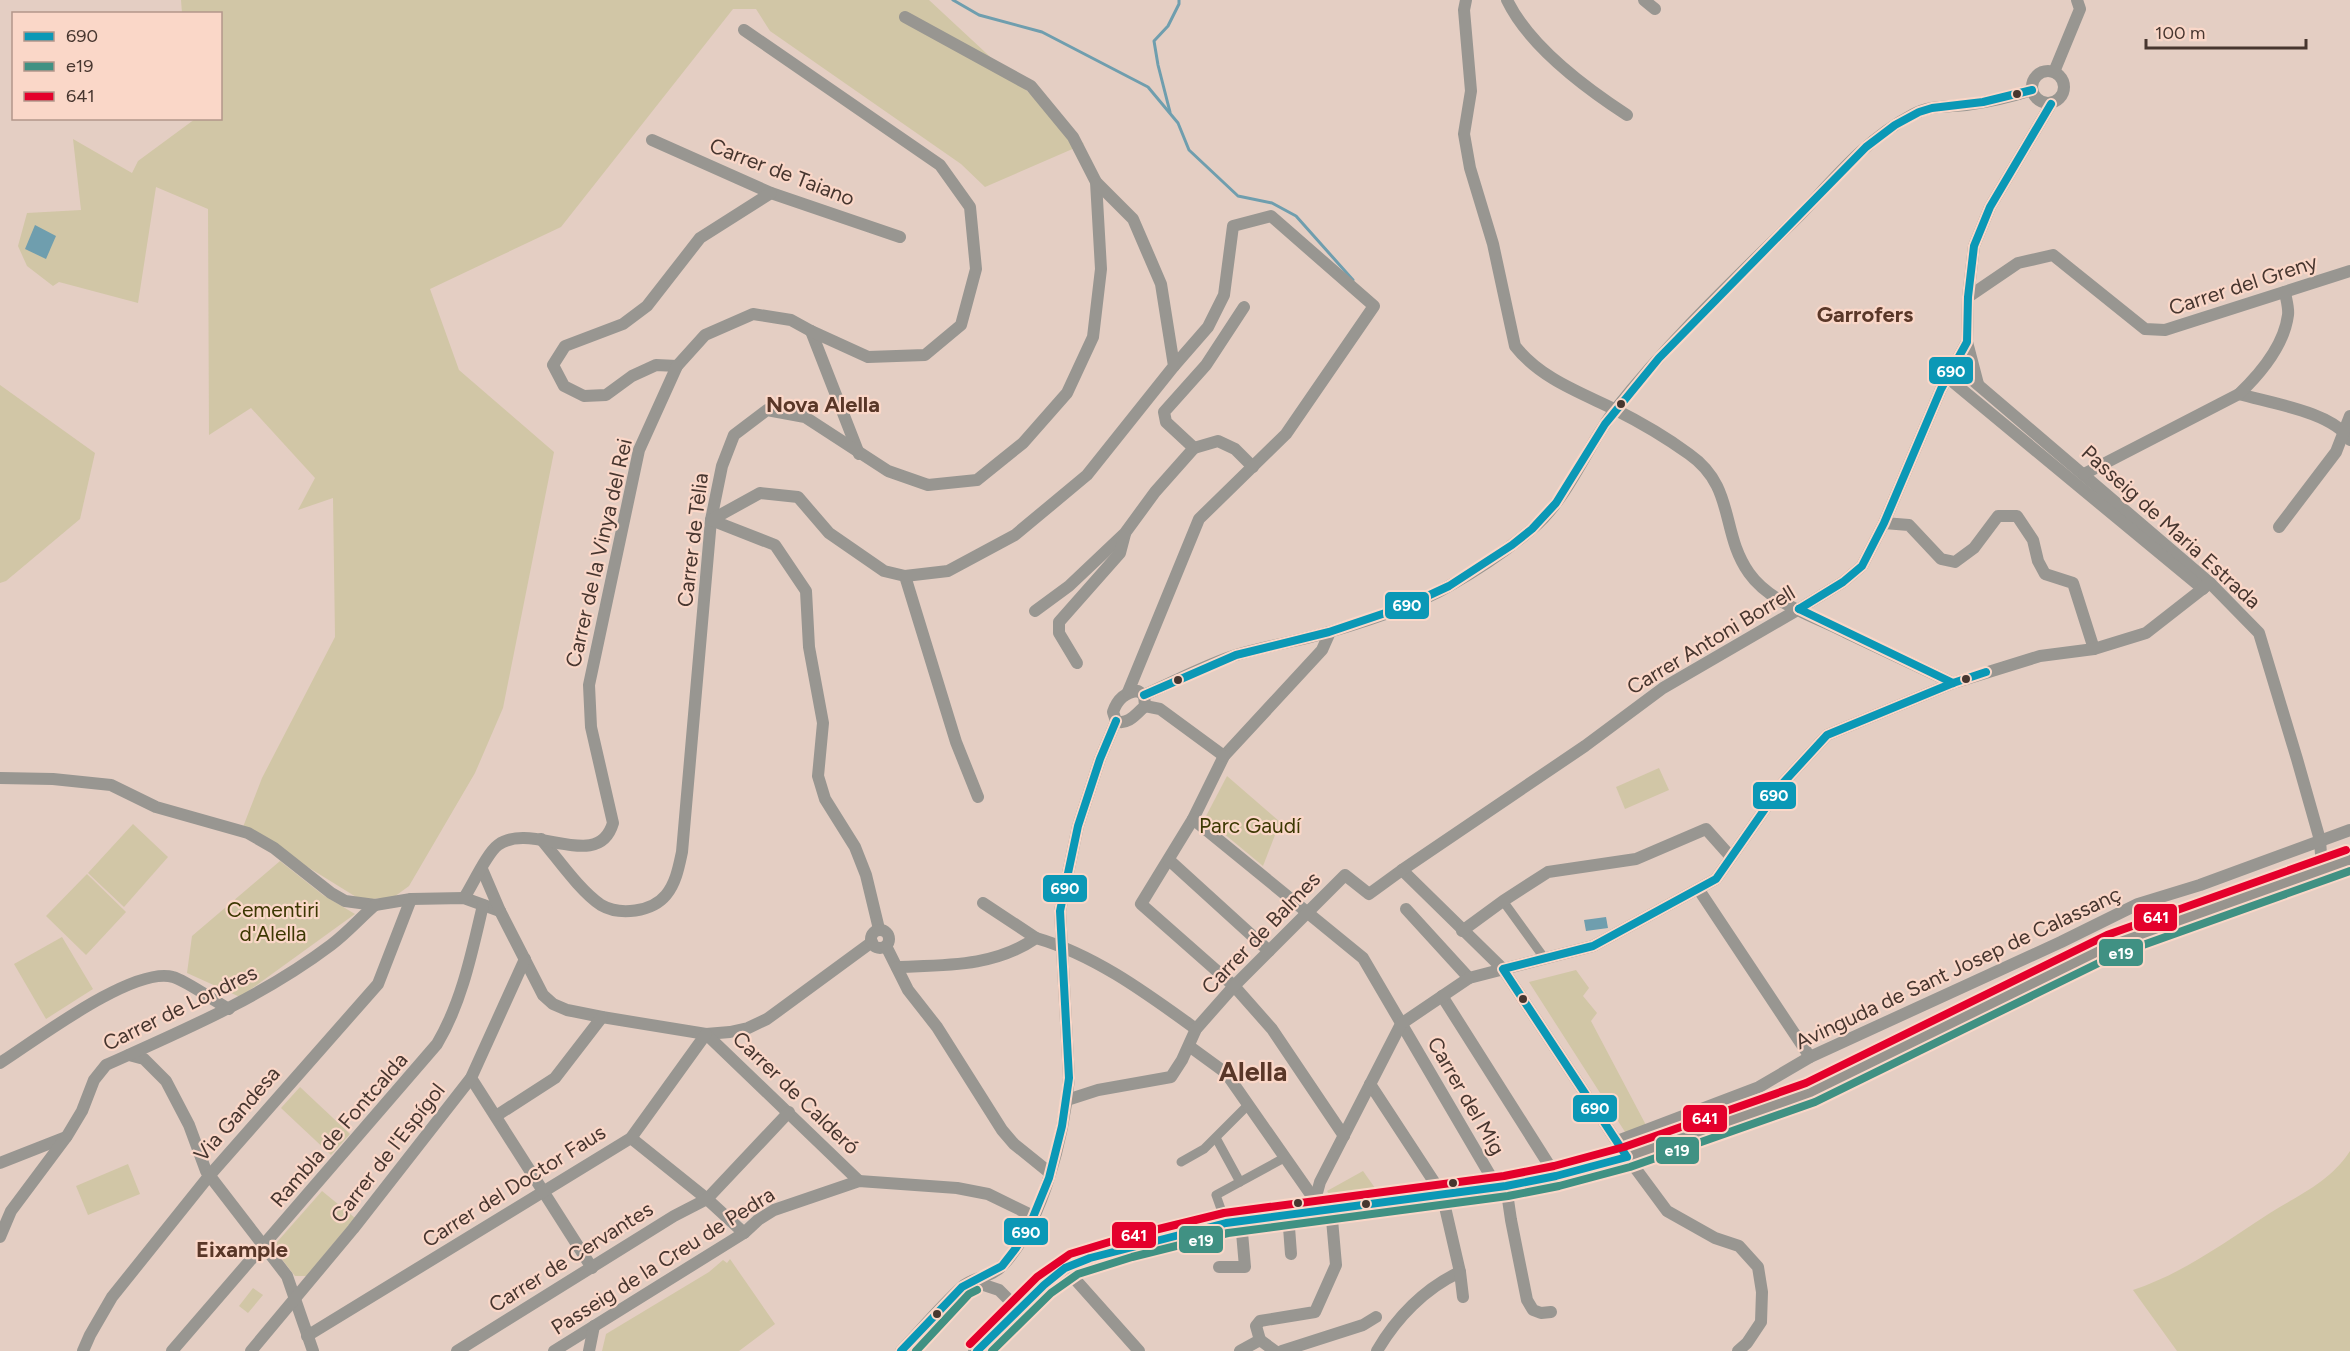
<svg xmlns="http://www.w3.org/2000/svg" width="2350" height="1351" viewBox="0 0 2350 1351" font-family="Figtree,sans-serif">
<rect width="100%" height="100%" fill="#e4cec3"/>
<g fill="#d1c6a6">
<polygon points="181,0 929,0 1084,144 985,187 961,164 770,31 756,9 733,9 561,227 430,289 459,370 554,452 503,708 475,773 409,886 394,897 361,900 243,827 262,778 335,637 333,498 298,510 315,478 251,408 209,435 208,209 156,187 138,303 59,282 53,286 27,266 18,246 27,213 81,210 73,139 132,173 138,161 195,119 220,118 220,14 182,13"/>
<polygon points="0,385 95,453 80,519 6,581 0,583"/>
<polygon points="1659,768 1669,790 1625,809 1616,787"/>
<polygon points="1227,776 1280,822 1263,866 1205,818"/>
<polygon points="133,824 168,857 124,907 88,873"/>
<polygon points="280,861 323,895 355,914 240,997 187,973 192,936"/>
<polygon points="87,874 126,912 86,955 46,916"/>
<polygon points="62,937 93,989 46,1019 14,964"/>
<polygon points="1576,970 1589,988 1583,996 1597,1013 1591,1021 1647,1127 1627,1135 1529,982"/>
<polygon points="300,1087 350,1134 331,1155 281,1108"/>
<path d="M2350,1151V1351H2177L2133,1290C2184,1273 2225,1242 2270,1213C2299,1195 2331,1181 2350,1151Z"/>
<polygon points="128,1164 140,1194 88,1215 76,1186"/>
<polygon points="1363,1171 1375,1188 1330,1195 1327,1191"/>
<polygon points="322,1191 355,1218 306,1276 295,1276 274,1249 277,1242"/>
<polygon points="730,1259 775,1324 739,1351 602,1351 606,1334 709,1272 723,1260 727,1263"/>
<polygon points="253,1288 263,1295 248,1313 239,1306"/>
</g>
<g fill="#6f9eae">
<polygon points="35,225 56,236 46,259 25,249"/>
<polygon points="1606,917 1608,928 1586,931 1584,920"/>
</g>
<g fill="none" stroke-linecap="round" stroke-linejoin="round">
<g stroke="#6f9eae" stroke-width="3">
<polyline points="953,0 979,15 1042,32 1148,87 1178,123 1189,150 1238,196 1272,203 1296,216 1353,280"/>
<polyline points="1170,112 1158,65 1154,41 1168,26 1179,4 1179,0"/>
</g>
<g stroke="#989691" stroke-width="9">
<polyline points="1503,901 1545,959"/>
<polyline points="1216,1138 1240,1182"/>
<polyline points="1181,1162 1204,1149 1248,1105"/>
<polyline points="1226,1223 1216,1195 1284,1158"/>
</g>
<g stroke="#989691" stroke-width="12">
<path d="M1466,0L1464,10L1471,91L1464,134L1470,168L1493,244L1515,346C1540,378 1579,392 1614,409C1638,421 1667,438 1689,454C1736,487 1720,532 1749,573C1770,603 1814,616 1845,632C1881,649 1917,666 1953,683"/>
<path d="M1507,0C1529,46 1584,87 1627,115"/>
<polyline points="1644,0 1655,9"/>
<circle cx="2048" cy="87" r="16"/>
<polyline points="2054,72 2080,9 2077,0"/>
<polyline points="652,140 771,193 900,237"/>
<polyline points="1968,297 2018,263 2053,255 2145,329 2165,330 2350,271"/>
<polyline points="811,331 859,454"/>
<polyline points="1967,342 1978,384"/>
<polyline points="677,366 656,365 632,376 606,395 584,396 564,386 553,365 565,346 623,324 647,306 700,238 771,193"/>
<polyline points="1956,366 2210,583 2259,633 2297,759 2320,840 2322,869"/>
<polyline points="1948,378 2203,589"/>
<path d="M2239,394C2270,403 2333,412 2350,440"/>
<polyline points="1194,448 1218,441 1235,449 1253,467"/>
<path d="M2084,474L2239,394C2260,374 2284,346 2288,315C2289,308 2286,299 2285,292"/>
<polyline points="1884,523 1909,525 1941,559 1955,562 1974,548 1998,516 2017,516 2033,540 2038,561 2045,574 2073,583 2094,649"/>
<polyline points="2279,527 2336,452 2350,416"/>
<polyline points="905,576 956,742 978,797"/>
<polyline points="1035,611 1069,586 1125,533 1155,492 1194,448 1166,422 1164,412 1206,365 1244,307"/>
<polyline points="1330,632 1322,650 1224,756 1193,819 1141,904 1234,986 1272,1029 1344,1136"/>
<polyline points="1077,663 1059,633 1059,622 1120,553 1125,534"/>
<path d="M1138,691L1144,695L1145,706C1137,713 1128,726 1116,721L1113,712C1117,700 1125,692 1138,691Z"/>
<polyline points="1128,692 1199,519 1286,434 1374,306 1271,216 1233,226 1224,295 1208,327 1174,366"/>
<path d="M1144,695C1174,682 1205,665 1236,655C1267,646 1298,641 1329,632C1363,622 1418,604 1449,586C1477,570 1507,550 1532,529C1569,498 1586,447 1615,410C1671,339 1736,278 1800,215C1835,178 1866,139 1912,115C1930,105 1947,107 1966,105C1989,102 2010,97 2032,90"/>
<polyline points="1145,706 1160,709 1224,756"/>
<polyline points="0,778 53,779 111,785 156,807 248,833 274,848 331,893 345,901 375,905 411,899 464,898 500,911"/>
<polyline points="1193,819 1363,958 1497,1187"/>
<path d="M541,839C558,859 580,891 601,905C620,916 652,912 666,895C676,883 679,866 682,852L711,520L722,466L734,435L767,410L805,417L888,471L928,485L977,480L1023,443L1067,393L1093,337L1101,269L1096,182L1073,137L1031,86L905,17"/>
<polyline points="1169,860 1269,951"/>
<polyline points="482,869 500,911 543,995 553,1004 567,1010 602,1017 706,1034 730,1032 748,1028 767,1019 872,942"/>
<polyline points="1402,870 1503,969 1627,1157 1667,1211 1715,1238 1739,1246 1758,1267 1762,1292 1761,1322 1747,1343 1738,1351"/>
<polyline points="1699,890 1810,1057"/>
<path d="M464,898C473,884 487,853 498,845C532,820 598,874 613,823L591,727L589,685L639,450L677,366L705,335L753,314L791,320L811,331L868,357L925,355L961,325L976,269L970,207L940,165L744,30"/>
<polyline points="983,903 1036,938"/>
<polyline points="1406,909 1469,978"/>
<polyline points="879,929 866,875 855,847 825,799 818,776 823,723 809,647 806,591 775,545 711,520 760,493 798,497 829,533 884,571 905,576 948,571 1015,535 1087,475 1174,366 1161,284 1133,219 1096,182"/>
<circle cx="880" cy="939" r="9"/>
<polyline points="1462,931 1503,901 1548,872 1636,859 1706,829 1731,857"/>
<polyline points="886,946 908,990 937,1027 1002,1130 1014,1144 1050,1173"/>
<path d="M897,967C946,965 994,967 1036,938C1095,955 1146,993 1196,1029"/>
<polyline points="1442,996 1556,1176"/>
<polyline points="706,1034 859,1181"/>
<polyline points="1189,1046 1226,1073 1314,1199"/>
<polyline points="129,1055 144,1059 166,1081 189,1125 206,1171 287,1276 313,1351"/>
<path d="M0,1063C36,1040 133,966 173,977C185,980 216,1002 229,1009"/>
<polyline points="471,1078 592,1268"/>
<path d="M1370,1084L1442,1194L1460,1272C1425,1288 1396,1318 1377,1351"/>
<polyline points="1067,1100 1098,1090 1171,1077 1182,1060 1196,1029 1234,986 1345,875 1369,894 1402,870 1585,746 1663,688 1799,609 1843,582 1862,566 1884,523 1941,389 1967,342 1968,297 1974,246 1990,207 2051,104"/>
<polyline points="496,1116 555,1078 602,1017"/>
<polyline points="631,1138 707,1199 744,1233"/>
<polyline points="1617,1141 1759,1087 1810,1057 2061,942 2138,904 2200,885 2350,830"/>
<polyline points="0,1163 66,1137"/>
<polyline points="1506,1186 1511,1220 1527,1300 1533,1310 1541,1313 1551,1312"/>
<polyline points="1312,1211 1320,1182 1401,1024 1469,978 1593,946 1716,879 1783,783 1827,735 1953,683 2040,656 2094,649 2146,633 2210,583"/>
<polyline points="1288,1214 1291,1254"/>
<path d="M0,1237L11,1211L67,1136L82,1111L94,1080L106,1065C184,1030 262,997 331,945C347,933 360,918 375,905"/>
<polyline points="1219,1267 1245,1267 1241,1221"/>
<polyline points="1065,1268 1139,1351"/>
<polyline points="1460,1272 1463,1297"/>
<polyline points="972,1281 999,1290 1018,1309"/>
<polyline points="307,1336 631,1138 706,1034"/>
<polyline points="1260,1340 1256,1326 1260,1321 1315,1312 1336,1265 1331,1208"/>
<polyline points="83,1351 90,1335 112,1297 209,1176 378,984 411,899"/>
<path d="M172,1351L437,1044C462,1002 472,952 483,905"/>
<polyline points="251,1351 353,1229 471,1078 525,959"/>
<polyline points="457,1351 674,1216 707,1199 789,1112"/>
<polyline points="554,1351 744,1233 758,1220 774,1210 859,1181 957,1188 988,1194 1035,1217"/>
<polyline points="589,1351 594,1326"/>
<path d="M901,1351C921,1330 940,1307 962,1287C973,1277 992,1277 1002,1266C1043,1223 1064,1136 1069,1078L1060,911L1078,826L1100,759L1116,721"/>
<polyline points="1240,1351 1260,1340 1275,1351"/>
<polyline points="1282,1351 1363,1325 1376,1317"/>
</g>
<polyline stroke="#98948e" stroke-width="18" points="977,1351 1044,1285 1073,1264 1129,1247 1226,1223 1343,1206 1506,1186 1556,1176 1627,1157 1810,1093 1894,1053 2018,990 2111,945 2350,860"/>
<defs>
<g id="bus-1">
<polyline points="1799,609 1843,582 1862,566 1884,523 1941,389 1967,342 1968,297 1974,246 1990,207 2051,104"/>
<polyline points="1799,609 1953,683"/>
<polyline points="1144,695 1236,655 1329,632 1406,606 1449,586 1512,545 1532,529 1556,503 1605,424 1659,358 1866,147 1895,125 1919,112 1932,108 1983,102 2032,90"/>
<polyline points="901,1351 962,1287 1002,1266 1016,1248 1029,1227 1049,1178 1062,1126 1069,1078 1060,911 1078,826 1100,759 1116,721"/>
<polyline points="977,1351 1044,1285 1065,1268 1090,1258 1226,1223 1506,1186 1556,1176 1627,1157 1503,969 1593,946 1716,879 1783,783 1827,735 1953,683 1986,672"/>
</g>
<g id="bus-2">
<polyline points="916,1351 969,1294 977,1290"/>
<polyline points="992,1351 1051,1293 1078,1274 1132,1257 1228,1233 1508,1196 1559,1186 1630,1167 1815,1102 2115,955 2350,871"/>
</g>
<polyline id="bus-3" points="970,1344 1037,1277 1070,1254 1126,1237 1224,1213 1504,1176 1554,1166 1624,1147 1806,1083 2107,935 2346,850"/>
</defs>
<use href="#bus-1" stroke="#fad7c8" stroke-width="12"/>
<use href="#bus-2" stroke="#fad7c8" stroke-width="12"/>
<use href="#bus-3" stroke="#fad7c8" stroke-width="12"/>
<use href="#bus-1" stroke="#0b98b6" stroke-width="8"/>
<use href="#bus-2" stroke="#409183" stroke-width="8"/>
<use href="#bus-3" stroke="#e4002b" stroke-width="8"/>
</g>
<g fill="#47362f" stroke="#fad7c8" stroke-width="2">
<circle cx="2017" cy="94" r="5"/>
<circle cx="1621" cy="404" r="5"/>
<circle cx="1966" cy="679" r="5"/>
<circle cx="1178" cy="680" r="5"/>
<circle cx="1523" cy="999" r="5"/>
<circle cx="1453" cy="1183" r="5"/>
<circle cx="1298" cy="1203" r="5"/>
<circle cx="1366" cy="1204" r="5"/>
<circle cx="937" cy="1314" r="5"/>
</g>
<g text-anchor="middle" stroke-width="4.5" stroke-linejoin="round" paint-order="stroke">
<g font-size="21" fill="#47362f" stroke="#fad7c8">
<text transform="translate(782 172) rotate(21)" y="7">Carrer de Taiano</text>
<text transform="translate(2243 285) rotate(-18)" y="7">Carrer del Greny</text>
<text transform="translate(2171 527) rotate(42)" y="7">Passeig de Maria Estrada</text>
<text transform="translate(693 540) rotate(-83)" y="7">Carrer de Tèlia</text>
<text transform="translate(599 553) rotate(-77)" y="7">Carrer de la Vinya del Rei</text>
<text transform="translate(1711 640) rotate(-31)" y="7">Carrer Antoni Borrell</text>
<text transform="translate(1261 933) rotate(-46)" y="7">Carrer de Balmes</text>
<text transform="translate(1958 968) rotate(-25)" y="7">Avinguda de Sant Josep de Calassanç</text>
<text transform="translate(180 1008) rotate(-26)" y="7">Carrer de Londres</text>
<text transform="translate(796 1093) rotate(44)" y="7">Carrer de Calderó</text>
<text transform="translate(1466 1096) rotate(60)" y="7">Carrer del Mig</text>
<text transform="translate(237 1114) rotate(-49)" y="7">Via Gandesa</text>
<text transform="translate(339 1130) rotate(-49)" y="7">Rambla de Fontcalda</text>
<text transform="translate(388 1153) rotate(-52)" y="7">Carrer de l'Espígol</text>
<text transform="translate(514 1186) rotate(-32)" y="7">Carrer del Doctor Faus</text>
<text transform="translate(571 1257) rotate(-32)" y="7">Carrer de Cervantes</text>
<text transform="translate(663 1261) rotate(-32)" y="7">Passeig de la Creu de Pedra</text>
</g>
<g font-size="21" fill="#3c3802" stroke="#fad7c8">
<text x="1250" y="833">Parc Gaudí</text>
<text x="273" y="917">Cementiri<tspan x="273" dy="24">d'Alella</tspan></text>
</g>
<g font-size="22" font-weight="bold" fill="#593728" stroke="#fad7c8">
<text x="1865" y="322">Garrofers</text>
<text x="823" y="412">Nova Alella</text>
<text x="242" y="1257">Eixample</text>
</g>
<g font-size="27" font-weight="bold" fill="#593728" stroke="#fad7c8">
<text x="1253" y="1081">Alella</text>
</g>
</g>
<g stroke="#fad7c8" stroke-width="2">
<rect x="1928" y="356" width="46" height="29" rx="6" fill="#0b98b6"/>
<rect x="1384" y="591" width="46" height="29" rx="6" fill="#0b98b6"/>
<rect x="1752" y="781" width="45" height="29" rx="6" fill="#0b98b6"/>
<rect x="1042" y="874" width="46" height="29" rx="6" fill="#0b98b6"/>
<rect x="2133" y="903" width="45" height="29" rx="6" fill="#e4002b"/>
<rect x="2098" y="938" width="46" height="29" rx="6" fill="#409183"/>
<rect x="1572" y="1094" width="46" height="29" rx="6" fill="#0b98b6"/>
<rect x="1682" y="1104" width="46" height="29" rx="6" fill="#e4002b"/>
<rect x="1655" y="1136" width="45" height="29" rx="6" fill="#409183"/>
<rect x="1003" y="1217" width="46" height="29" rx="6" fill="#0b98b6"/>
<rect x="1111" y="1221" width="46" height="28" rx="6" fill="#e4002b"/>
<rect x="1178" y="1225" width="46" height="29" rx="6" fill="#409183"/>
</g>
<g font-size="16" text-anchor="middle" font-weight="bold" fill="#fff">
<text x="1951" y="377">690</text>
<text x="1407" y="611">690</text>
<text x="1774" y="801">690</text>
<text x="1065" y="894">690</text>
<text x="2156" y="923">641</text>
<text x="2121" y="959">e19</text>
<text x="1595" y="1114">690</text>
<text x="1705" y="1124">641</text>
<text x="1677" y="1156">e19</text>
<text x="1026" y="1238">690</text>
<text x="1134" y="1241">641</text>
<text x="1201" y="1246">e19</text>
</g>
<rect x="12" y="12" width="210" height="108" fill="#fad7c8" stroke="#b2978b" stroke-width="1.5"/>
<rect x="24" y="32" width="30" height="9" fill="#0b98b6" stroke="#b2978b" stroke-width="1.5"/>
<text x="66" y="42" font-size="18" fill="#47362f">690</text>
<rect x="24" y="62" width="30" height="9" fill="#409183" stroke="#b2978b" stroke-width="1.5"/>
<text x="66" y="72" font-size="18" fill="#47362f">e19</text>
<rect x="24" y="92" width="30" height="9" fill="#e4002b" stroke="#b2978b" stroke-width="1.5"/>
<text x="66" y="102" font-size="18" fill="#47362f">641</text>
<path d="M2146 39v9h160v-9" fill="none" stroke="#47362f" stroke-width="3"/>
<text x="2155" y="39" font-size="18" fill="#47362f" stroke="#fad7c8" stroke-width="4.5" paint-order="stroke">100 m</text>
</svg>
